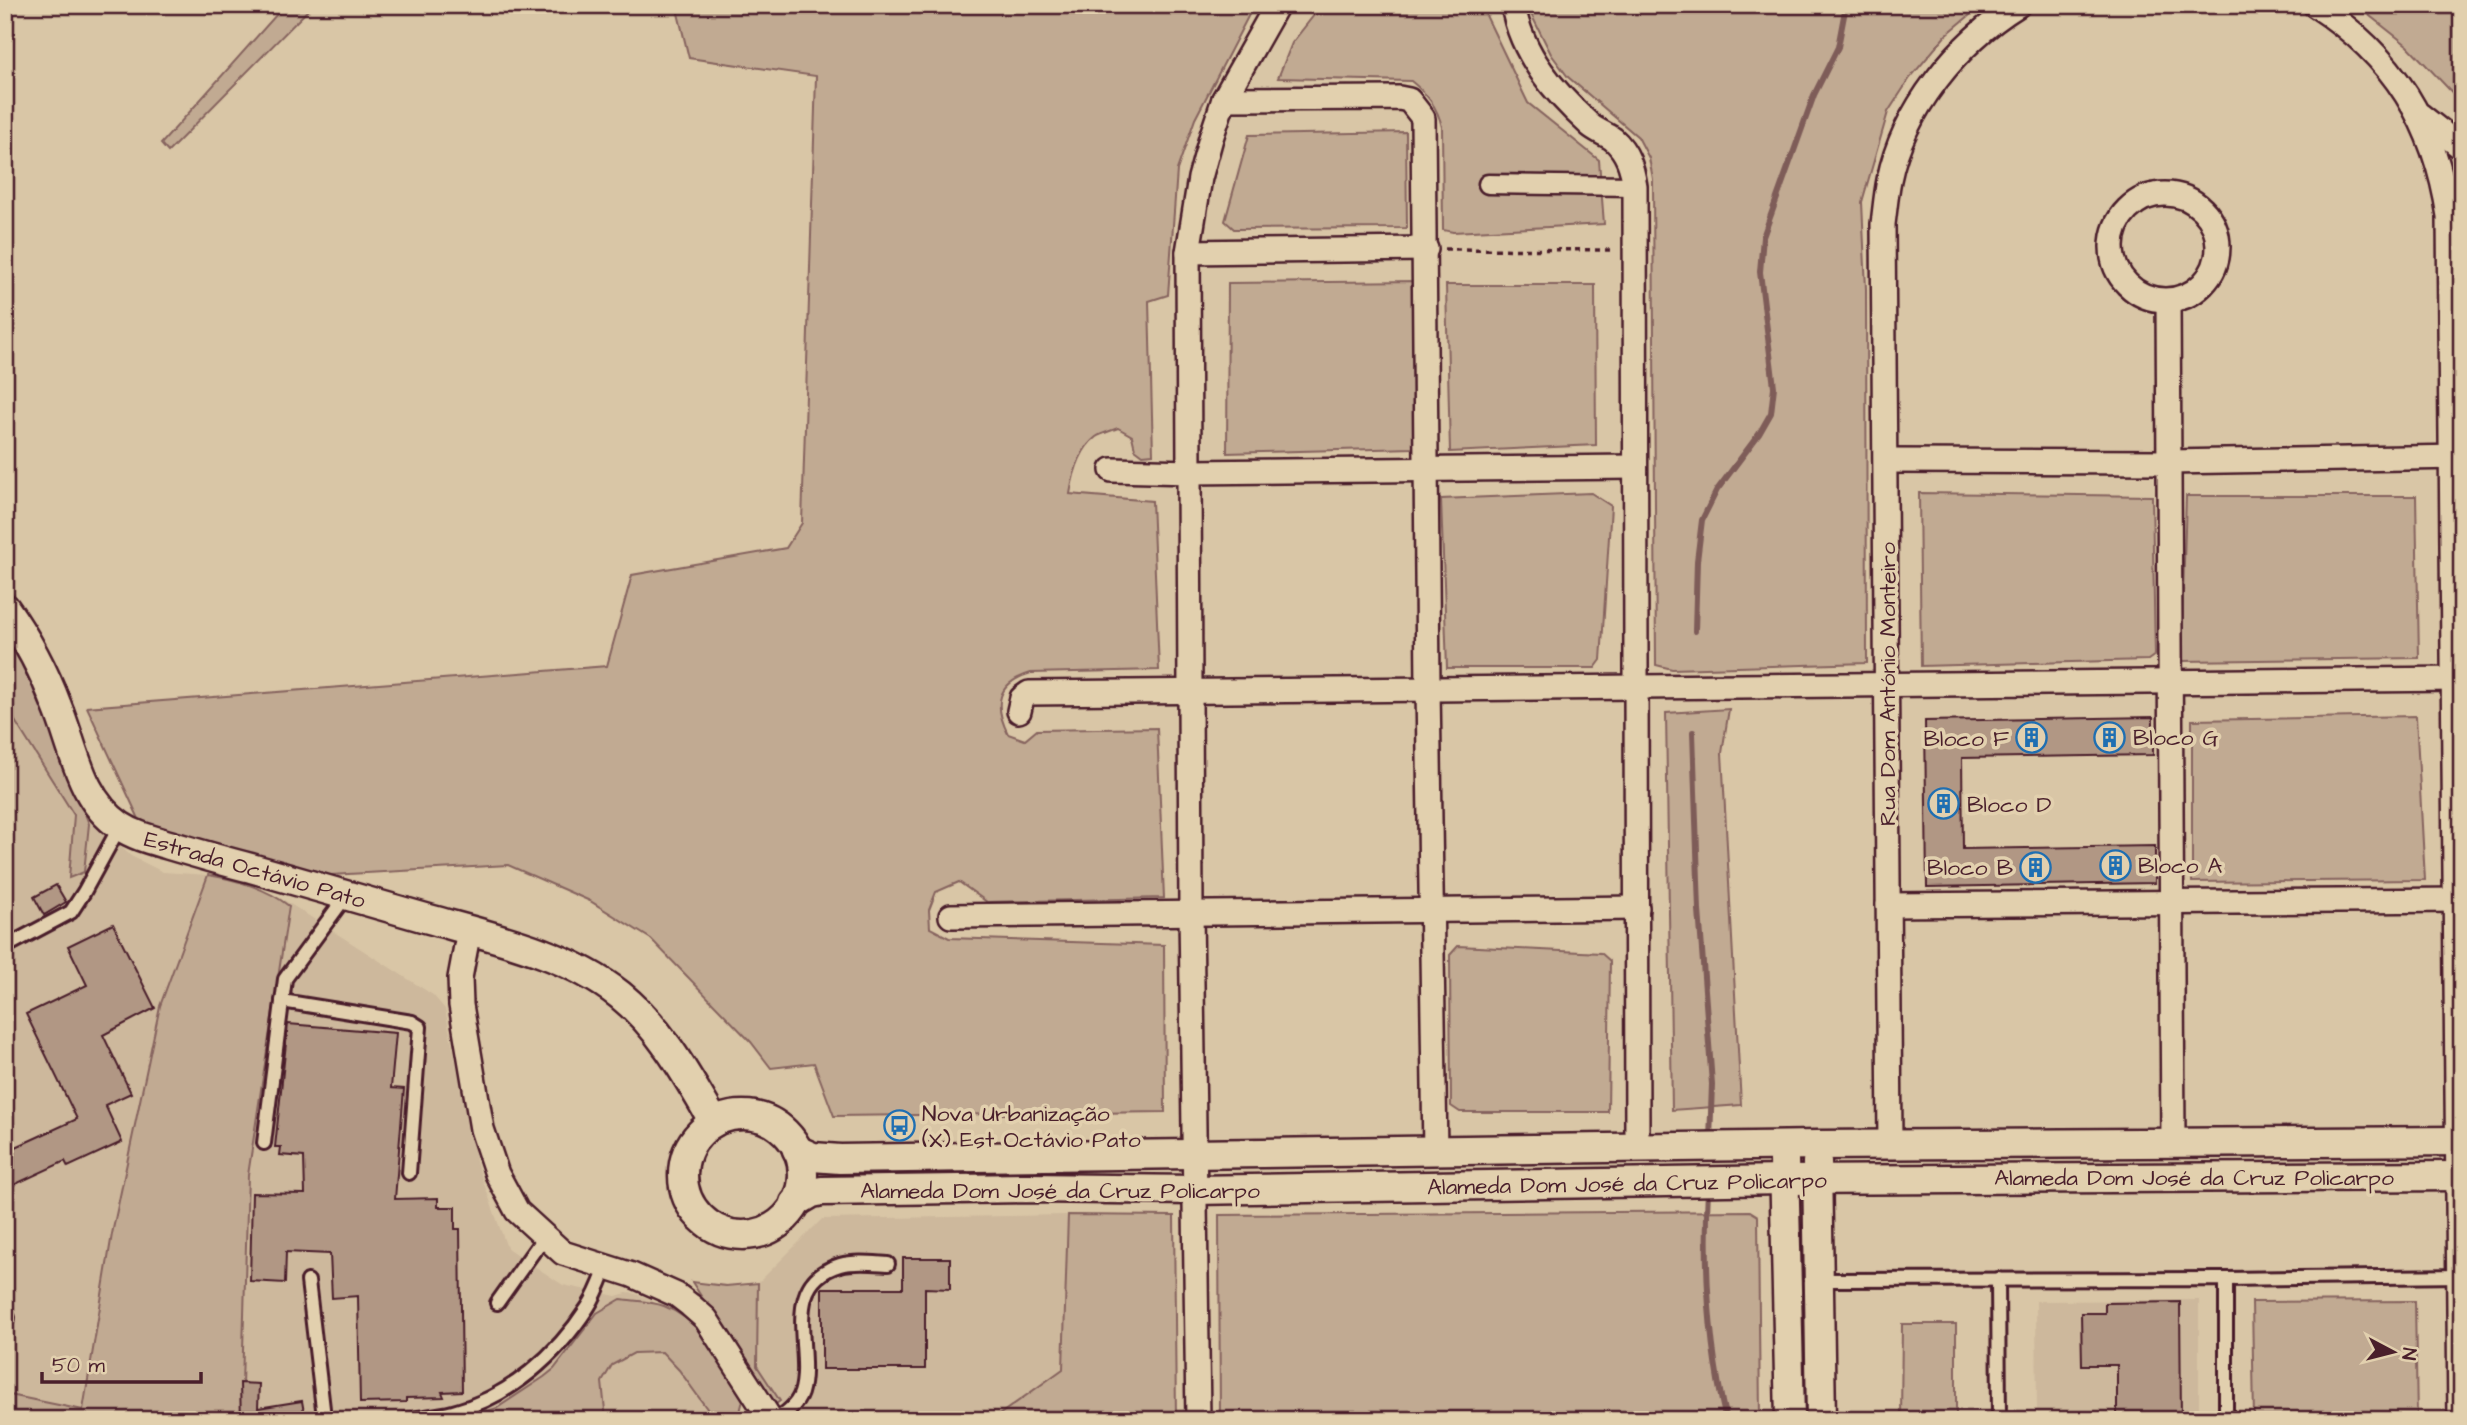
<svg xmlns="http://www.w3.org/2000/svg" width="2467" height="1425" viewBox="0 0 2467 1425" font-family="'Architects Daughter',sans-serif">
<rect width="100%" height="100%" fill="#d9c6a6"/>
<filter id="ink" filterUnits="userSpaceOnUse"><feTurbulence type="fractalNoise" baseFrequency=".0143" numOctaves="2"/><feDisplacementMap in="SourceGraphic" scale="14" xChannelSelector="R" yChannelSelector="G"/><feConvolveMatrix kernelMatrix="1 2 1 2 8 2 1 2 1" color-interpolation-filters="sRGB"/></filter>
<g filter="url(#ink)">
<g fill="#cdb89c">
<polygon points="5,702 75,805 131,856 163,872 208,875 160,1006 112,1234 82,1411 5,1394"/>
<polygon points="284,900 433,995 445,1009 477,1164 507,1248 563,1285 616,1296 630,1292 650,1299 692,1333 748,1420 234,1420 240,1178"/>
<polygon points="1068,1215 1063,1369 992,1420 793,1420 757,1366 758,1283 822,1219"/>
<polygon points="2199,1300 2199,1420 2037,1420 2036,1301"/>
</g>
<g fill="#c1aa92" stroke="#86645e" stroke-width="2">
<polygon points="285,5 313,5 168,152 161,144"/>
<path d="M676,5H1254L1195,119L1177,170L1168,295L1149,301L1153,454L1143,455L1135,449L1132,436L1118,428C1111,431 1102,433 1096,437C1080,449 1073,475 1070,494L1152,501L1159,670L1031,673C997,683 993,704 1008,734L1025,740L1037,730L1157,728L1164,898L987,902L959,882L936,892L929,910L930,928L949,938L1164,945L1165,1112L834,1116L814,1063L771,1068L751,1042L651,939L590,901L508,865L295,877L157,829L139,819L87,707L607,666L632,575L786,548L802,523L816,76L689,58Z"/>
<path d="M1322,5H1481L1528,103L1599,160L1604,224L1453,232L1443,230L1442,127C1437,106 1427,94 1411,81L1278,78L1292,43Z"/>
<polygon points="1530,5 1982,5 1946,35 1910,78 1888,112 1862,202 1866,289 1867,663 1672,669 1656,665 1653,179 1649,158 1638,137 1568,77 1551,54 1530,12"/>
<polygon points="2356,5 2462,5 2462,103 2408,46"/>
<polygon points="1406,132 1407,228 1234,229 1225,221 1249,135"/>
<polygon points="1416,281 1413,448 1227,453 1228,283"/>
<polygon points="1446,285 1595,285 1596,445 1450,452"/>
<polygon points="1591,493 1611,506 1601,660 1595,668 1447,668 1441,499"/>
<polygon points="1919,493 2152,496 2155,655 2148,660 1921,666"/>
<polygon points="2186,496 2416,496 2419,658 2181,661"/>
<polygon points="5,635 28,669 89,824 84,872 69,878 74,815 5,705"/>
<polygon points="1729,709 1722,753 1741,1105 1672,1110 1666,713"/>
<polygon points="2416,716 2425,880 2192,882 2192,720"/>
<path d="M208,875C235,879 268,889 289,906L248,1175L241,1420H5V1394L83,1410L112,1234L160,1006Z"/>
<polygon points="1458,946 1601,953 1610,961 1608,1112 1460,1112 1451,1106 1450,955"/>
<polygon points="1750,1211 1758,1216 1760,1420 1220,1420 1219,1215"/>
<polygon points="1068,1215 1174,1216 1176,1420 992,1420 1063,1369"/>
<polygon points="692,1282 726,1286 758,1283 757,1366 780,1401 772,1407"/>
<path d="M621,1299C635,1301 651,1301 664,1306C703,1321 723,1363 744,1396L738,1420H719L713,1417L679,1370L662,1352L634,1353L612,1365L602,1382L606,1420H459L497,1408L544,1377L554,1369L597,1313Z"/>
<polygon points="2415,1301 2417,1420 2254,1420 2252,1302"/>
<polygon points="1902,1324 1956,1324 1956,1420 1901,1420"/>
</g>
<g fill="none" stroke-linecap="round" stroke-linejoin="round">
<g stroke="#7e5c59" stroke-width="6">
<polyline points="1695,631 1697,561 1702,520 1717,490 1759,434 1771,413 1774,387 1760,272 1763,237 1814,95 1838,47 1846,5"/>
<polyline points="1693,732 1699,910 1712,1084 1710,1140"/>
<path d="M1708,1189C1704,1267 1708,1343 1726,1420"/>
</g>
</g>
<g fill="#b19784" stroke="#4a1f2b" stroke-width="2">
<polygon points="2153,717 2153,755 1962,758 1963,849 2155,846 2155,883 1927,887 1925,721"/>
<polygon points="56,885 66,902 44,915 34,897"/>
<polygon points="113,924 155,1008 103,1035 131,1093 105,1105 122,1142 68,1167 65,1161 5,1189 5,1152 77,1119 26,1014 87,985 68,946"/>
<polygon points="288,1024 396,1033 391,1088 404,1089 395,1199 438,1198 438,1207 455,1207 455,1229 460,1229 462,1391 442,1392 444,1397 406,1398 406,1402 360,1403 358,1296 332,1298 330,1254 286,1252 285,1283 250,1281 252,1193 305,1194 304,1157 280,1155 281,1147 275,1147"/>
<polygon points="903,1258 950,1258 950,1289 925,1288 925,1369 822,1369 822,1288 903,1288"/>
<polygon points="2180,1302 2181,1420 2117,1420 2117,1365 2082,1365 2081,1313 2105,1313 2105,1303"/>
<polygon points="240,1383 259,1384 258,1408 302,1401 305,1418 241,1420"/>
</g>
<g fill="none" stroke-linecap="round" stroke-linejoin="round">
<defs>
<g id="service">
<polyline points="5,947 71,912 84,892 120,826"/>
<polyline points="282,1001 412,1022 420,1027 409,1173"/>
<polyline points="264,1143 285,979 346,896"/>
<polyline points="1998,1279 1999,1420"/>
<polyline points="2226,1279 2462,1276"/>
<polyline points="1819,1280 2226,1279 2226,1420"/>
<polyline points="308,1281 324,1417 328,1420"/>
<polyline points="497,1303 544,1237"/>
<polyline points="5,1317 8,1318"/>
<path d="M405,1420C421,1417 438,1416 453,1412C510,1397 557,1355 588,1307C596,1295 601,1281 606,1268"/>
<path d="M776,1420C786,1413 797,1405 801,1393C814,1351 778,1283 840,1265C855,1261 872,1263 888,1264"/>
</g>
<polyline id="pedestrian" points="1488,184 1635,186"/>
<g id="minor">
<path d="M1513,5C1521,54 1555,93 1590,125C1597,131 1606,134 1613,139C1628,152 1632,168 1635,186L1637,1148"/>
<path d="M2315,5C2394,56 2435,123 2449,216L2460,1420"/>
<polyline points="1224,99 1399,98 1409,100 1423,118 1428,688 1435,1152"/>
<polyline points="2420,115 2462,148"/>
<circle cx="2165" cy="247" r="53"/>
<polyline points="1188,252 1426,249"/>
<polyline points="2168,301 2173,1143"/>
<polyline points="1886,461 2169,462 2462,457"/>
<polyline points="1112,470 1191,472 1635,467"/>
<polyline points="1019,711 1022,698 1029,693 2462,679"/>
<polyline points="1888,905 2462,900"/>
<polyline points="951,916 1637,908"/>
<polyline points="469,930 460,978 461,1005 482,1129 497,1174 517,1211 563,1253 632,1275 677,1295 690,1305 706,1319 771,1420"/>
<path d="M1890,1144L1883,224C1885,209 1886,195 1889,180C1903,110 1958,42 2018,5"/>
<polyline points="1198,1420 1191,912 1188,252 1200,178 1211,138 1224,99 1277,5"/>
</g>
<g id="tertiary">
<path d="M5,608C27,639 44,671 57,706C74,747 80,799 120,826C135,836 152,840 169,845C196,853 223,861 251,868C310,885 370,902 429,919C493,937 567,953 620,995C662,1029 687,1076 714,1122"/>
<circle cx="743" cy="1175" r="60"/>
<polyline points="797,1150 813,1157 840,1159 1817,1145 2462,1141"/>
<polyline points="1784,1160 1790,1420"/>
<polyline points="1817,1162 1821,1420"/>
<polyline points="795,1203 812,1193 822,1191 1027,1188 1195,1190 1785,1180 2462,1176"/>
</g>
</defs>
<use href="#service" stroke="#4a1f2b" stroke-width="18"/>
<use href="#pedestrian" stroke="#4a1f2b" stroke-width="23"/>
<use href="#minor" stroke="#4a1f2b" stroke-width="28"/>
<use href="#tertiary" stroke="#4a1f2b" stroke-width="33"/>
<polyline stroke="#4a1f2b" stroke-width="3.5" stroke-dasharray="5 5" stroke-linecap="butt" points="1445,249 1613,250"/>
<use href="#service" stroke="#e2d0ae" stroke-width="12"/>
<use href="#pedestrian" stroke="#e2d0ae" stroke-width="18"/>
<use href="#minor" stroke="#e2d0ae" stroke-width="23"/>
<use href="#tertiary" stroke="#e2d0ae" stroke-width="28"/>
</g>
</g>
<defs>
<symbol id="building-ring" viewBox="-11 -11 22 22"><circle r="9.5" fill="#e2d0ae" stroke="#1f6fb2" stroke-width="1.5"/><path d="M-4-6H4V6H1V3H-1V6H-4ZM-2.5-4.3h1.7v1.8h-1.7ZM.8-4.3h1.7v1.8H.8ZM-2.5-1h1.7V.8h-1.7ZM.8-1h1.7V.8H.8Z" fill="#1f6fb2"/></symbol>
<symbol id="bus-ring" viewBox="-11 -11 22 22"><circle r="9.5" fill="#e2d0ae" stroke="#1f6fb2" stroke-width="1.5"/><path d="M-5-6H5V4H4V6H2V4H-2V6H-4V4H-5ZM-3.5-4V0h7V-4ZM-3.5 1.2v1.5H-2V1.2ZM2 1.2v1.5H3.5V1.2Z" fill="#1f6fb2"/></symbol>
</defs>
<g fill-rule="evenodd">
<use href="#building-ring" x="2092" y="720" width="35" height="35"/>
<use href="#building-ring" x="2014" y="720" width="35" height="35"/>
<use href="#building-ring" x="1926" y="786" width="35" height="35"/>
<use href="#building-ring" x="2098" y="848" width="35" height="35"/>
<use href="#building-ring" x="2018" y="850" width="35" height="35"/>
<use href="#bus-ring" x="882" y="1108" width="35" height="35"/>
</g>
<g text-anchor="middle" stroke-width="7" stroke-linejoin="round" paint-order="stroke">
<g font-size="23" fill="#4a1f2b" stroke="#e2d0ae">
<text transform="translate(1887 684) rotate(-90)" y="8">Rua Dom António Monteiro</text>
<text transform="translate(255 869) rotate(16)" y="8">Estrada Octávio Pato</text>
<text x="2194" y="1185">Alameda Dom José da Cruz Policarpo</text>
<text transform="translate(1627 1183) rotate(-1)" y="8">Alameda Dom José da Cruz Policarpo</text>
<text x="1060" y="1198">Alameda Dom José da Cruz Policarpo</text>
</g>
<g font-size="23" fill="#4a1f2b" stroke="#e2d0ae" text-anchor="start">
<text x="2133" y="745">Bloco G</text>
<text x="2009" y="746" text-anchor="end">Bloco F</text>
<text x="1967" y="812">Bloco D</text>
<text x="2138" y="873">Bloco A</text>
<text x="2013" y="875" text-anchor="end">Bloco B</text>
<text x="922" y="1121">Nova Urbanização<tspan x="922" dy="26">(X) Est Octávio Pato</tspan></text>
</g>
</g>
<rect width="2467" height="1425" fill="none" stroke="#e2d0ae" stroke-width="28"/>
<rect x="14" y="14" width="2439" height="1397" fill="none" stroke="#4a1f2b" stroke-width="2.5" filter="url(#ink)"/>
<g transform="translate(2393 1352) rotate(97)" stroke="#e2d0ae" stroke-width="5" paint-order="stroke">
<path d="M0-5L12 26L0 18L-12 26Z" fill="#4a1f2b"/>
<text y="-10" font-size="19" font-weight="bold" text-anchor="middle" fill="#4a1f2b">N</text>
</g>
<path d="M42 1372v10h159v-10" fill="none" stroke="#4a1f2b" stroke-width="3.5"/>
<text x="52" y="1372" font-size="21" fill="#4a1f2b" stroke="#e2d0ae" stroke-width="5" paint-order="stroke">50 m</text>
</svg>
